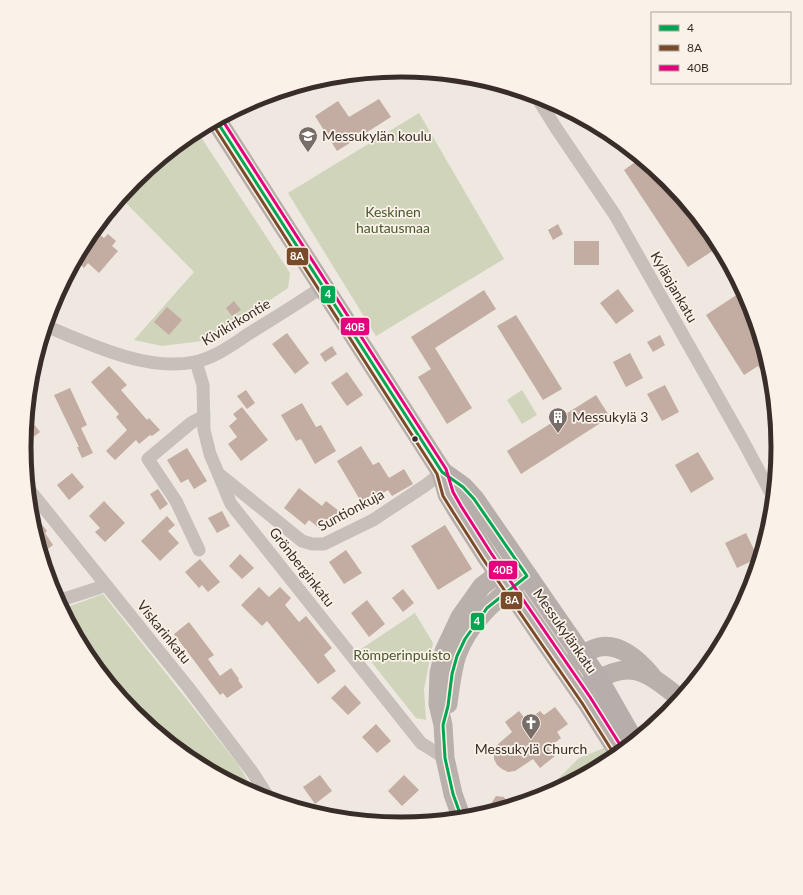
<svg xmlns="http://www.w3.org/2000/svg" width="803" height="895" viewBox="0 0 803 895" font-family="Lato,sans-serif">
<rect width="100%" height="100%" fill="#eee8e1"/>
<g fill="#d0d4ba">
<polygon points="419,113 504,259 376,336 288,193"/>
<polygon points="197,131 290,273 288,288 210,340 162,346 134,340 194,272 121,198 135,180 192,134"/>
<polygon points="522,390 537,415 522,424 507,400"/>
<polygon points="103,594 237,763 257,796 192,761 134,714 87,657 62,609"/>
<polygon points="415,613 433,643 424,689 426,720 416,718 361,649"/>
<polygon points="604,748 611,762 546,796 517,805 556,781 579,758"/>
</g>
<g fill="#c3aca2">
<polygon points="379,99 391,117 337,151 315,116 338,101 349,117"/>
<polygon points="641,158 669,181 716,238 720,246 688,267 624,170"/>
<polygon points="558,224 563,234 553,240 548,230"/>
<polygon points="94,230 104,238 108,234 116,241 112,246 118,251 99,273 88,263 84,268 76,260 88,238"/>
<rect x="574" y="241" width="25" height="24"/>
<polygon points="618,289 634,311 616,324 600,303"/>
<polygon points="484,290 496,309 435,348 472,408 447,424 418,377 431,369 411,337"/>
<polygon points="744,290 750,303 772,374 773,389 758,366 744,375 706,315"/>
<polygon points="234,301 241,310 232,316 226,308"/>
<polygon points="167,307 182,320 169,335 154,322"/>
<polygon points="516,315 562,389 543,400 497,326"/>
<polygon points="287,333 309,363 295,374 272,344"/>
<polygon points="660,335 665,345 653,352 647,342"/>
<polygon points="332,346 337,354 325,362 320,354"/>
<polygon points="630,353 643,378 626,387 613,362"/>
<polygon points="109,366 127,385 121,390 147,420 149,418 160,430 152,436 150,435 139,444 136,440 115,460 106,451 127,430 116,417 119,414 91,382"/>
<polygon points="347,372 363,395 347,406 331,383"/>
<polygon points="665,385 679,412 662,421 647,394"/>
<polygon points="70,388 87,425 81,428 93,453 82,458 77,447 79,447 54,395"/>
<polygon points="246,390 255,403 247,409 237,396"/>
<polygon points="596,395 610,417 521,474 507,451"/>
<polygon points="302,403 316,427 321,425 336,451 315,464 301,439 296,441 281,415"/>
<polygon points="242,407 268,440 241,461 228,444 237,437 229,426 237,419 233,414"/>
<polygon points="27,415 40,432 24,444 25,433"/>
<polygon points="361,446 373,465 379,462 389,478 404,469 413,484 392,496 388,490 363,505 337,461"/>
<polygon points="187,448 207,481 194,489 188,479 181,483 167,460"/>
<polygon points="698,452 714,479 691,493 675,465"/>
<polygon points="72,473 84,487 69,500 57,485"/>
<polygon points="299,488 322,506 326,501 339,511 323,531 309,520 305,525 284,508"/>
<polygon points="158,489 168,504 160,510 150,494"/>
<polygon points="104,501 125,523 105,542 95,532 100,528 89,516"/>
<polygon points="30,509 47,531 45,533 53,545 41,554 31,521"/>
<polygon points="222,511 230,526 217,533 208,518"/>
<polygon points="167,516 175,525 168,531 179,543 160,561 141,541"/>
<polygon points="445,525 472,569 438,590 411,546"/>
<polygon points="746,533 758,558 737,568 725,543"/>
<polygon points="346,550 362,573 344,584 329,562"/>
<polygon points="240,554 254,568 242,579 229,566"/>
<polygon points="200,559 220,582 208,592 202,585 199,588 185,572"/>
<polygon points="259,587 269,597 280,587 291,598 285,605 299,622 306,616 332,648 324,655 336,671 318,684 267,621 262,626 241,605"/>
<polygon points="403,589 414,603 403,612 392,598"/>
<polygon points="367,600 385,624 369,637 351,613"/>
<polygon points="189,622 214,655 208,659 220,676 231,668 239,679 238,680 243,687 227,698 223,693 220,695 174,634"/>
<polygon points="345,685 361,703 348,715 331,698"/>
<polygon points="555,707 568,724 557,732 561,738 548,748 555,756 540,768 533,759 515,771 508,772 502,769 497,765 494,759 494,753 496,746 512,732 505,722 519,711 527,721 540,711 544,715"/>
<polygon points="376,724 391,741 377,753 362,737"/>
<polygon points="320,775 332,791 315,804 303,787"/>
<polygon points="404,775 419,790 402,806 388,791"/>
<polygon points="496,796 504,797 508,805 505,809 495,812 491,804"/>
</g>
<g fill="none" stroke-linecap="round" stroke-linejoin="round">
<g stroke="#c7c0ba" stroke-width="13">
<polyline points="536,96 556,128 615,215 743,441 774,499"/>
<path d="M46,326C89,344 147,372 194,362C215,358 233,344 250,333C274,318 299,303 322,287"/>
<polyline points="196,362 203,385 204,430 210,454 231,504 421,743 445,758"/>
<polyline points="219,474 302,541 312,544 324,544 373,520 426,485 442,472"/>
<polyline points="28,488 188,687 253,773 270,800"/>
<polyline points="199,550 176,501 148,459 191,423 204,416"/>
<polyline points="58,601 98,588 105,585"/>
</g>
<g stroke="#b8b0ab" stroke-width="19">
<path d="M570,664C577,659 584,653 591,650C615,638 637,658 652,676"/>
<path d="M585,687C630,658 643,669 681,699"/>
<path d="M448,704C450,688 452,671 457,655C469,622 495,600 522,579"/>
<polyline points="462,819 453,794 445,758 443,725 438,704 439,673 444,651 460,617 482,586 511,564"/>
</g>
<g stroke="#b6aeaa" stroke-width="21">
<polyline points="216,120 442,472 448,494 457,509 487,556 586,700 620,754"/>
<polyline points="442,472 463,487 474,499 598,679 634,742"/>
</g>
<defs>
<polyline id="bus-1" points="216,120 442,472 463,487 474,499 527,576 487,608 465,639 457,656 452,674 448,706 443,725 445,758 453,794 462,819"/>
<polyline id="bus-2" points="212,123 437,474 443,496 453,512 483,559 582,703 616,757"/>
<polyline id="bus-3" points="221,118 446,469 453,492 461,506 491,553 590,697 624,751"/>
</defs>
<use href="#bus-1" stroke="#faf2e9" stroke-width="6"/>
<use href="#bus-2" stroke="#faf2e9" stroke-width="6"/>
<use href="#bus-3" stroke="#faf2e9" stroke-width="6"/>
<use href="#bus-1" stroke="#00a651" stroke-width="3"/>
<use href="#bus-2" stroke="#7a4b2a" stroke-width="3"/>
<use href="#bus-3" stroke="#e5007d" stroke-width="3"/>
</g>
<defs>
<symbol id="school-pin" viewBox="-11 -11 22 30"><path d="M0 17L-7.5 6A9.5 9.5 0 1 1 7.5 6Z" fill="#786e69" stroke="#faf2e9"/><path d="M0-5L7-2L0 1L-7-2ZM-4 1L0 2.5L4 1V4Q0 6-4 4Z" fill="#fff"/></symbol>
<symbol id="building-pin" viewBox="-11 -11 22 30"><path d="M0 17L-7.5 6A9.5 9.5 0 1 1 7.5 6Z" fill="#786e69" stroke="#faf2e9"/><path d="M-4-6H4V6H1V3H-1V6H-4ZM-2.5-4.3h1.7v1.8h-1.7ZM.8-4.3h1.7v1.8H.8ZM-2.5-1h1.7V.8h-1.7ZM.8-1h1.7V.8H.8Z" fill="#fff"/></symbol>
<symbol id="church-pin" viewBox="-11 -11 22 30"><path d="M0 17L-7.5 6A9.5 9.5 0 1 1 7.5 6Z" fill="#786e69" stroke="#faf2e9"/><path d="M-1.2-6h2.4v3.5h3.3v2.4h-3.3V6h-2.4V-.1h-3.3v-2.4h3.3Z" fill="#fff"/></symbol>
</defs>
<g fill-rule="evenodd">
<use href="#school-pin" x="297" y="125" width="22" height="30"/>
<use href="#building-pin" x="547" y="406" width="22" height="30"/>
<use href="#church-pin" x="520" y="712" width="22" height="30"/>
</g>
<circle fill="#382d28" stroke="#faf2e9" stroke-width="1.5" cx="415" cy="439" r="3.5"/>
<g text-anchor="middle" stroke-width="3.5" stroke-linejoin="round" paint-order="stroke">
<g font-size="14" fill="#382d28" stroke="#faf2e9" text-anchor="start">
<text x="322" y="141">Messukylän koulu</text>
<text x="572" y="422">Messukylä 3</text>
<text x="531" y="754" text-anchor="middle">Messukylä Church</text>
</g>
<g font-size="14" fill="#48582b" stroke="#faf2e9">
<text x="393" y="217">Keskinen<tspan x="393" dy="16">hautausmaa</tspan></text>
<text x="402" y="660">Römperinpuisto</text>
</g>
<g font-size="14" fill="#382d28" stroke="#faf2e9">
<text transform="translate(674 287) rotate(60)" y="5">Kyläojankatu</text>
<text transform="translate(236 322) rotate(-31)" y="5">Kivikirkontie</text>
<text transform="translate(351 510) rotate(-28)" y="5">Suntionkuja</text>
<text transform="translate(302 567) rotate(52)" y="5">Grönberginkatu</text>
<text transform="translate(565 631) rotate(55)" y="5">Messukylänkatu</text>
<text transform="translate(164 632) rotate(51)" y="5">Viskarinkatu</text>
</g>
</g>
<path d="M0 0H803V895H0ZM31 447a370 370 0 1 1 740 0a370 370 0 1 1-740 0Z" fill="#faf2e9" fill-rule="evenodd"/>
<path fill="none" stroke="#382d28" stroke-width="5" d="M31 447a370 370 0 1 1 740 0a370 370 0 1 1-740 0Z"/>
<g stroke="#faf2e9" stroke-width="1.5">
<rect x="286" y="247" width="23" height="19" rx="4" fill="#7a4b2a"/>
<rect x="320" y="285" width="16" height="19" rx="4" fill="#00a651"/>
<rect x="340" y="317" width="30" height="19" rx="4" fill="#e5007d"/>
<rect x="488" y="560" width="30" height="20" rx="4" fill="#e5007d"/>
<rect x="500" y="591" width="23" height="19" rx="4" fill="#7a4b2a"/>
<rect x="470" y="612" width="15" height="19" rx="4" fill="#00a651"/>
</g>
<g font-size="11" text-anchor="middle" font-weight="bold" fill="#fff">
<text x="297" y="260">8A</text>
<text x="328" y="298">4</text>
<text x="355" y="331">40B</text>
<text x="503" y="574">40B</text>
<text x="512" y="604">8A</text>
<text x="477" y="625">4</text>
</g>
<rect x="651" y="12" width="140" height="72" fill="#faf2e9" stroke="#aca39c"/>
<rect x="659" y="25" width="20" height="6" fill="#00a651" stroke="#aca39c"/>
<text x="687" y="32" font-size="12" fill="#382d28">4</text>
<rect x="659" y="45" width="20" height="6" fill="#7a4b2a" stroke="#aca39c"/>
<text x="687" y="52" font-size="12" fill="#382d28">8A</text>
<rect x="659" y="65" width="20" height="6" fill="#e5007d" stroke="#aca39c"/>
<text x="687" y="72" font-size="12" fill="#382d28">40B</text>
</svg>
